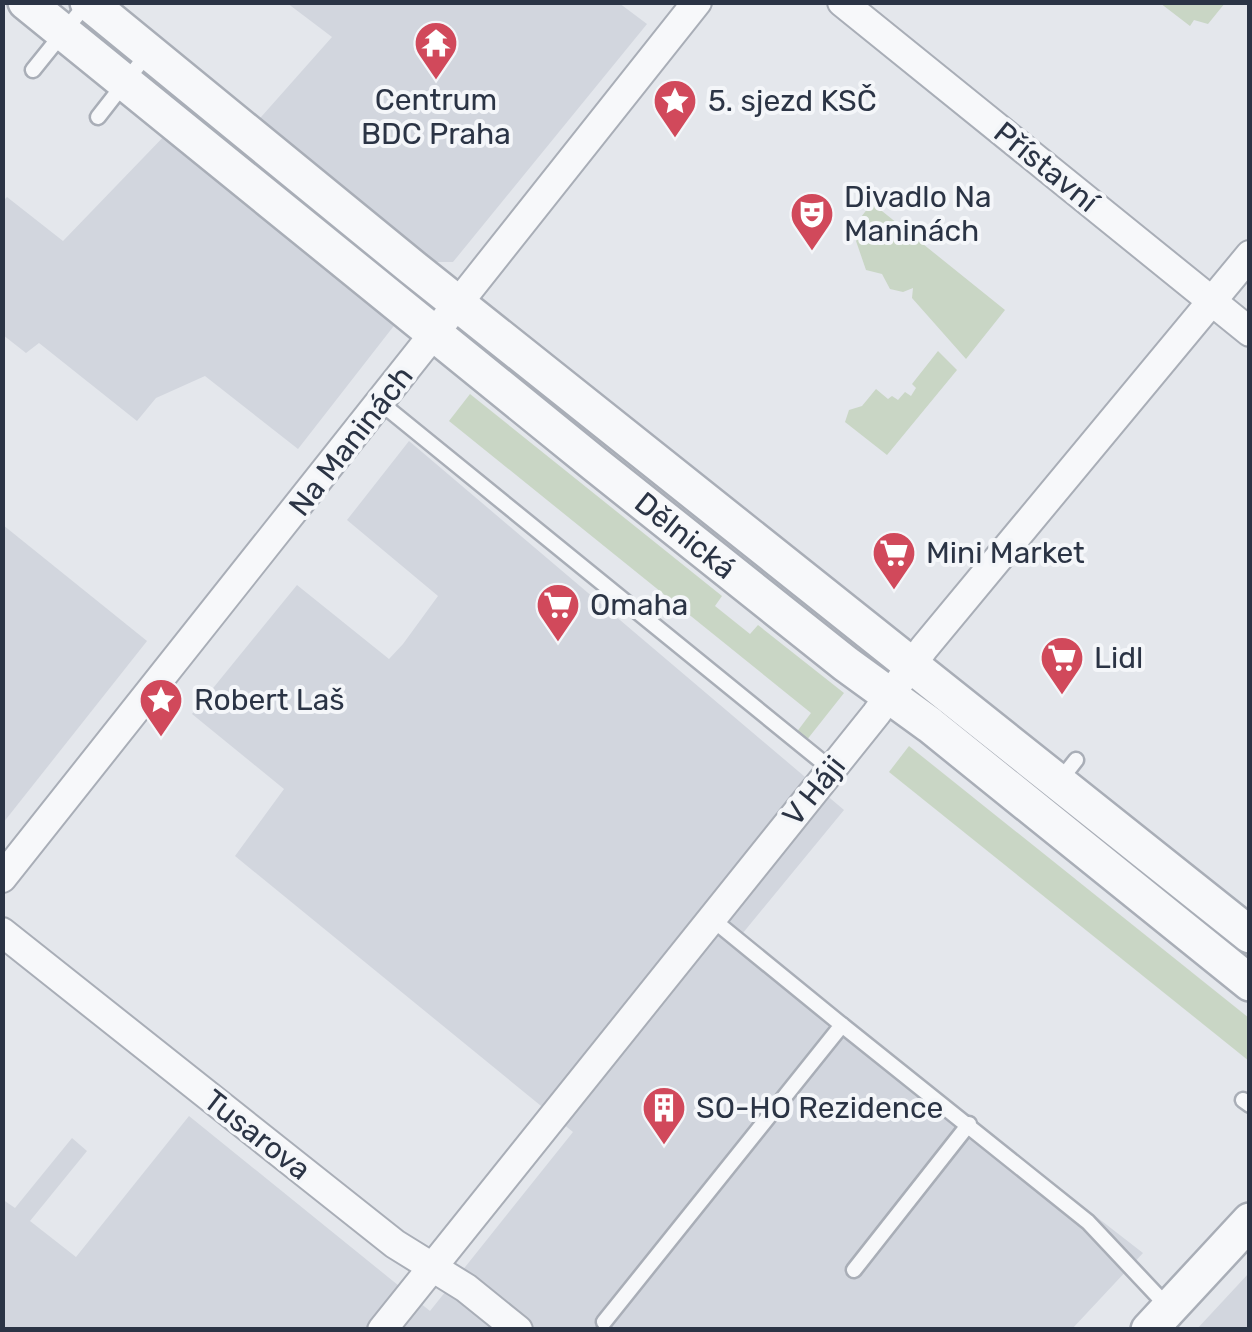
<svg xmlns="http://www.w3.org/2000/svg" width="1252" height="1332" viewBox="0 0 1252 1332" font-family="Rubik,sans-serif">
<rect width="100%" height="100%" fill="#e4e7ec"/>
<g fill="#d2d6de">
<polygon points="287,3 619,3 647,24 453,262 420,262 254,125 332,37"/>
<polygon points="170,130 400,318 298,449 205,376 156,398 137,421 39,343 26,353 3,335 2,202 7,197 63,241"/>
<polygon points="409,441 844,810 738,939 1143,1253 1072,1329 3,1330 2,1199 15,1208 72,1138 87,1151 30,1221 76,1257 189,1116 430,1311 573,1132 235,856 284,789 192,714 297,585 389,659 403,644 438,596 347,520"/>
<polygon points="3,525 147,641 3,823"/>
<polygon points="1249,1273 1249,1329 1197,1329"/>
</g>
<g fill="#c9d6c5">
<polygon points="1160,3 1225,3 1208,24 1194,20 1190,26"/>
<polygon points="872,203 1005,310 966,359 912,298 913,288 903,292 890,289 882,274 866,270 856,241 862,232 854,226"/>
<polygon points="938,351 957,370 887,455 845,422 849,410 862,406 876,389 888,399 892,396 898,400 905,392 911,396 916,388 912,384"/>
<polygon points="470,394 722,596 715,606 750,634 758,625 844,693 806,741 796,733 811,713 449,421"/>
<polygon points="909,746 1249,1018 1249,1061 889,772"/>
</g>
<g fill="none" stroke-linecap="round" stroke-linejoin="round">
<defs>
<g id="service">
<polyline points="33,70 87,3"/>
<polyline points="98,117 148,53"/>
<polyline points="382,404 831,769"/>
<polyline points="1058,783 1076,760"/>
<polyline points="842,1025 1088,1222 1168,1307"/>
<polyline points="1243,1100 1250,1105"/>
<polyline points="854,1270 969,1124"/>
<polyline points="604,1322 842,1025 712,919"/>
</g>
<g id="minor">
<polyline points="842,2 1250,332"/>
<polyline points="2,878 697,2"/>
<polyline points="2,932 395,1244 466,1288 518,1330"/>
<polyline points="382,1330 876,714 924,648 1250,255"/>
</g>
<g id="tertiary">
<path id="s1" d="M26,2L595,464L846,664L930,725L1250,983"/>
<polyline points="88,2 413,268 1250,935"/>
<polyline points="1149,1330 1250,1221"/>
</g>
</defs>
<use href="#service" stroke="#a9aeb7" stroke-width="19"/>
<use href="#minor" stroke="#a9aeb7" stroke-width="32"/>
<use href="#tertiary" stroke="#a9aeb7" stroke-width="40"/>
<use href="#service" stroke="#f7f8fa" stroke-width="14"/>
<use href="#minor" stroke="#f7f8fa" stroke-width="28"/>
<use href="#tertiary" stroke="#f7f8fa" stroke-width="35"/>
</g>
<defs>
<symbol id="temple-pin" viewBox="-11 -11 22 30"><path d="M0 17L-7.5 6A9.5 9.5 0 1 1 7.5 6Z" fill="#d1495b" stroke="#f4f6f9"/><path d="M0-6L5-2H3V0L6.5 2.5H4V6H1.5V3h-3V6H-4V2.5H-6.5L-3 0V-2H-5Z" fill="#fff"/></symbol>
<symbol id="sight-pin" viewBox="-11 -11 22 30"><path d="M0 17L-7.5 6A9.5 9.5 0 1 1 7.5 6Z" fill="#d1495b" stroke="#f4f6f9"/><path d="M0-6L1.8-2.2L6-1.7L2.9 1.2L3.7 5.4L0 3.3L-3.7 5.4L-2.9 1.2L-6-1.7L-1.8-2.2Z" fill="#fff"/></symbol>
<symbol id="theatre-pin" viewBox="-11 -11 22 30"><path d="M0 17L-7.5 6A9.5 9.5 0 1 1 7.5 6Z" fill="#d1495b" stroke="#f4f6f9"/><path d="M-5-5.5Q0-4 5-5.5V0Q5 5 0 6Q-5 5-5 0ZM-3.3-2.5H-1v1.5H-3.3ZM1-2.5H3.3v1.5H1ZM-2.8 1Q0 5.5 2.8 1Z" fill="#fff"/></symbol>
<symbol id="supermarket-pin" viewBox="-11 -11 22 30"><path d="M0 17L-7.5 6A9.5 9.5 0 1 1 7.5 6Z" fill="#d1495b" stroke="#f4f6f9"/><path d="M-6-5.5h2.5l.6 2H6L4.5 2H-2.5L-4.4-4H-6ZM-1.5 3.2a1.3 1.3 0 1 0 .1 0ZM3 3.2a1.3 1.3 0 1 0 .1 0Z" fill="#fff"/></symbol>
<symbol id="building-pin" viewBox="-11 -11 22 30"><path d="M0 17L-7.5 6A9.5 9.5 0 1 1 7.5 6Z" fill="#d1495b" stroke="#f4f6f9"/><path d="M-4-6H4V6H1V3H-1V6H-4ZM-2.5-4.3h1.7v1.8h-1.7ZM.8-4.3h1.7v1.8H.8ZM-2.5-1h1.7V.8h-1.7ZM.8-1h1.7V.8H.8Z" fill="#fff"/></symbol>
</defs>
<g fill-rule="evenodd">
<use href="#temple-pin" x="411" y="18" width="50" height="68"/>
<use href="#sight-pin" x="650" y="76" width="50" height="68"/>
<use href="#theatre-pin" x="787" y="189" width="50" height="68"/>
<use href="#supermarket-pin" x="869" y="528" width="50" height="68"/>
<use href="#supermarket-pin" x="533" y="580" width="50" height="68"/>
<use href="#supermarket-pin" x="1037" y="633" width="50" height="68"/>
<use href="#sight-pin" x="136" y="675" width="50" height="68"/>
<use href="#building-pin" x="639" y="1083" width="50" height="68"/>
</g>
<g text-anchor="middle" stroke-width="8" stroke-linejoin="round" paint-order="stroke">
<g font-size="30" fill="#2b3445" stroke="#f4f6f9" text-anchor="start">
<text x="436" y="110" text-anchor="middle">Centrum<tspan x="436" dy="34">BDC Praha</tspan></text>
<text x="708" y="111">5. sjezd KSČ</text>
<text x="844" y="207">Divadlo Na<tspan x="844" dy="34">Maninách</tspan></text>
<text x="926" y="563">Mini Market</text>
<text x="590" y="615">Omaha</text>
<text x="1094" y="668">Lidl</text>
<text x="194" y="710">Robert Laš</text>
<text x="696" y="1118">SO-HO Rezidence</text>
</g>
<g font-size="30" fill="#2b3445" stroke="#f4f6f9">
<text transform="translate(1046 167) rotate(39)" y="10">Přístavní</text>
<text transform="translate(351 441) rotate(-52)" y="10">Na Maninách</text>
<text dy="10" stroke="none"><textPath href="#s1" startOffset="848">Dělnická</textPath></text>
<text transform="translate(814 791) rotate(-51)" y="10">V Háji</text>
<text transform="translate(257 1135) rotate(38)" y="10">Tusarova</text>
</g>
</g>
<rect width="1252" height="1332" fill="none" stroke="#2b3445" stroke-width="10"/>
</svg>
